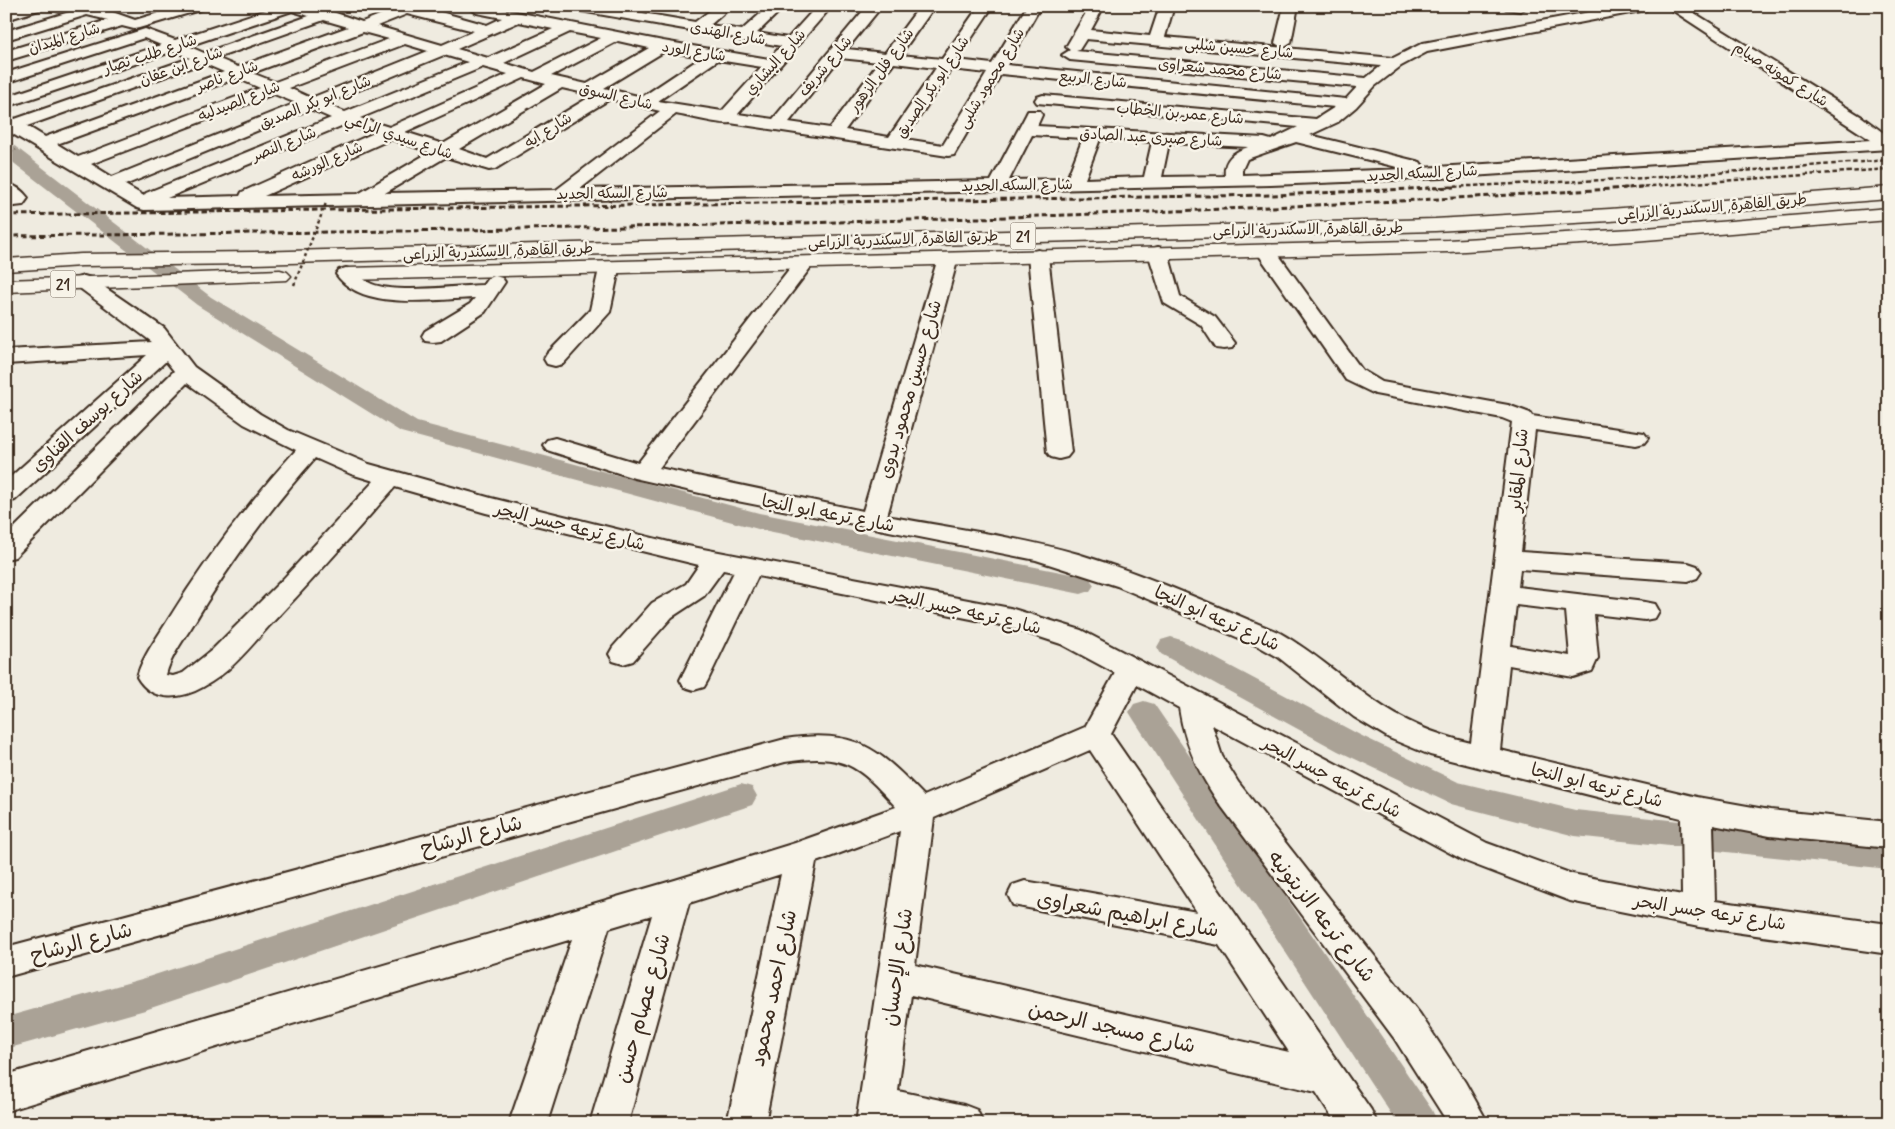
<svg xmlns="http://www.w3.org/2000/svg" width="1895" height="1129" viewBox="0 0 1895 1129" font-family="Mynerve,'Playpen Sans Arabic',sans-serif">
<rect width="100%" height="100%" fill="#efebe0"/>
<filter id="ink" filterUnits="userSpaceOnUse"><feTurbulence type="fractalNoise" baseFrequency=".02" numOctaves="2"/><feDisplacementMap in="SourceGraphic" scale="10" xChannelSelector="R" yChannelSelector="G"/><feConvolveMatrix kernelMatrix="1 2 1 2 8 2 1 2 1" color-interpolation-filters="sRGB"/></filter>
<g filter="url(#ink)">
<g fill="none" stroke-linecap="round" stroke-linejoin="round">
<g fill="#aaa296" fill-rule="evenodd">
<polygon points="6,143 12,144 211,297 417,422 759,513 1081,576 1090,579 1094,585 1090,591 1081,594 758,529 401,432 197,305 6,157"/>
<polygon points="1171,637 1181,640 1360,735 1458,782 1575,810 1889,843 1889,869 1575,836 1451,804 1338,751 1161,654 1157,647 1161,640"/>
<polygon points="1144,701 1154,704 1432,1110 1438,1123 1397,1123 1134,720 1129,712 1134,704"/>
<polygon points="741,784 752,787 757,796 752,805 145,1010 6,1049 6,1017 145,978"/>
</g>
<defs>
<g id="minor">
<polygon points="22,6 44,6 42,9 6,20 6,11"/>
<polygon points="182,6 205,6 203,9 139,28 134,29 122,26 6,61 6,51 108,20 87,15 6,40 6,31 86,7 104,9 135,20"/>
<path d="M278,6H308L327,10L362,22L392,10L387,6H419L487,25L502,18L477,13L467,6H486L663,41L769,59L781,46L748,40L743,42L736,38L575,10L568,6H602L695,22L716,6H732L710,25L742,30L769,6H785L757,33L788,38L817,6H832L738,114L773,119L867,6H882L847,49L885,53L920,6H935L900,55L942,59L979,6H993L957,60L992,64L1027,6H1041L1007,65L1346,99L1357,87L1070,60L1062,55L1070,50L1066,47L1090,6H1104L1091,30L1150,36L1160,6H1174L1165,37L1393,58L1423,43L1622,6H1653L1646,10L1427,52L1401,66L1375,86L1356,107L1338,122L1310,135L1420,162L1423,166L1421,168L1871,140L1666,6H1683L1862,117L1889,137V149L1441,178L1271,185L144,210L137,208L6,130V116L15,119L190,58L174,51L6,107V97L161,45L144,38L6,83V73L145,29L175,40ZM292,11L309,16L204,53L188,46ZM407,14L474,31L442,45L377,26ZM324,20L348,27L238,67L217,58ZM519,22L553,29L488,58L457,49ZM363,32L389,39L275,82L252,73ZM570,32L601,38L534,72L504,63ZM1086,39L1381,66L1366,78L1076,51L1079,50ZM618,41L649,48L587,84L551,76ZM405,44L428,51L311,98L289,88ZM665,51L702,57L642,97L604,88ZM444,55L468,62L345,112L325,104ZM840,58L879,62L830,128L789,122ZM718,60L762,67L722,111L658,101ZM203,63L224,72L45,137L27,126ZM894,63L936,68L889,137L845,130ZM483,67L508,74L389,127L360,118ZM951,69L987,73L943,145L905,139ZM1001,74L1335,107L1316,119L1043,95L1037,97L1035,100L1037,103L1298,127L1271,140L1264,138L1037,126L1042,115L1040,111H1028L1026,115L991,181L580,189L676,114C688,116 721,125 730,123L948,156L954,155ZM237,78L260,88L78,157L57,144ZM524,78L546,84L443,144L405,132ZM562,88L593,95L487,159L459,149ZM274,94L296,103L112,177L91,164ZM610,99L660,111L556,190L385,193L446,157L489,170L495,169ZM310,109L331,118L146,193L144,196L125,185ZM346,124L374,133L242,192L240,196L167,198ZM1032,135L1083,138L1067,179L1009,180ZM391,139L430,152L358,194L264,196ZM1100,139L1152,142L1144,177L1085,179ZM1296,142L1405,169L1242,175V170L1247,159ZM1169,143L1248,147C1234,152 1223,159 1225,176L1162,177Z"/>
<polygon points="1284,6 1298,6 1291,43 1283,48 1275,43"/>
<polygon points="1504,6 1527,6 1527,7 1520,11 1506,9"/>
<path d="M6,183C15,185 23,191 28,198L23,205L6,207Z"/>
<path d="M1266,245L1273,247L1362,370L1382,382L1508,405L1530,413L1532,416L1644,433L1648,438L1644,443L1636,445L1535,430L1521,552L1688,563L1697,566L1701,572L1697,578L1688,581L1520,569L1518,587L1645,602L1655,604L1659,611L1655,618L1645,620L1594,614L1598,658L1592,671L1573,677L1509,665L1500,750L1697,797L1770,810L1889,822V848L1770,836L1713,825L1715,901L1889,924V954L1699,927L1570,901L1465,861L1212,725L1222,756L1238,782L1420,1014L1465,1082L1488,1123H1448L1394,1038L1216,799C1197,770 1184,742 1179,708L1137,685L1111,734L1371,1110L1377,1123H1336L1316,1092L911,995L898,1091L964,1105L977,1110L983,1123H856L900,831L816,862L765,1123H727L781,874L689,903L628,1123H590L652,915L609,928L547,1123H509L572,939L6,1111V1075L675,880L795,843L896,807C857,764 844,753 785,762L6,977V947L785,739C855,729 877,747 924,796L1085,727L1115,673L1061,644L1006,626L758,576L708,680L704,687L694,690L684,687L680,680L734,572L723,570L704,596L672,617L633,661L623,664L613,661L609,654L613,647L652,603L686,584L699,565L486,513L395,487C354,533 313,580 270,625C250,647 230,673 203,687C180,700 151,702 137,677C142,657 157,638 168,620C205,560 248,503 296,450L244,424L187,383L15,557L6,559V536L174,371L166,361L15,500L6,503V481L147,355L6,364V350L152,342L77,286L74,282L77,278L84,276L91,278L164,328L194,367L260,414L288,430L369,464L491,498L677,544L1010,608L1081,630L1487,843L1572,874L1682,895L1681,818L1430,755L1389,738L1354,717L1278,657L1260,647L1117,586L1036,560L722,498L634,478L547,450L543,445L547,440L555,438L638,463L797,259H811L814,263L659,468L863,511L938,258L941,254H955L958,258L887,516C951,528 1015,536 1078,554C1147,575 1213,605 1280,633C1314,652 1342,678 1373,700C1402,721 1436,735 1471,743L1512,422L1502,418L1375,394L1346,380L1256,251L1259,247ZM315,458L351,474L374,481L283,579L212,650L183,673L173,676L166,675C170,658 182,642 191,628C227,567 268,511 315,458ZM1516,605L1566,611L1570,656L1511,646ZM1090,750L1197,912L1025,881L1013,885L1008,895L1013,905L1219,945L1289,1052L915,965L934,818Z"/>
<polygon points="1158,247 1165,249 1168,253 1180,296 1215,317 1235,343 1232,348 1224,349 1216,348 1201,325 1164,303 1148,253 1151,249"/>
<polygon points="1038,250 1045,252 1048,256 1071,452 1067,457 1059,459 1051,457 1047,452 1028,256 1031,252"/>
<polygon points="609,263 616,265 619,269 610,312 563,364 555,366 547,364 544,359 547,354 590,310 599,269 602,265"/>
<path d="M346,268C357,271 362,280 372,284C397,294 454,286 483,285L488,278L495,276L502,278L505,282L485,312L441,341L433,342L425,341L422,336L425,331L470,304L475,298C434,299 362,312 336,274L339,270Z"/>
</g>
<g id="highway">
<polygon points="1889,187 1889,199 1610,221 1435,231 253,264 81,266 6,271 6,259 81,254 253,252 1435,219 1610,209"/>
<polygon points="1889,208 1889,220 1633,241 1448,252 348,280 341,278 337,274 341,270 348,268 1448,240 1633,229"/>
<polygon points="280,270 287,272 291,276 287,280 6,292 6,280"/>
</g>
</defs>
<use href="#minor" stroke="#3b2a1e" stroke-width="4"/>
<use href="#highway" stroke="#3b2a1e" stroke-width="3"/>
<polyline stroke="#3b2a1e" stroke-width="2" stroke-dasharray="2.5 2.5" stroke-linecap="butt" points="6,153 16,150"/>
<use href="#minor" fill="#f7f3e8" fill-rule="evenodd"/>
<use href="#highway" fill="#f7f3e8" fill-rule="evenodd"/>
<g stroke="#3b2a1e" stroke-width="2.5" stroke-dasharray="4.5 2.5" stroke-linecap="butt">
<polyline points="1426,188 1648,178 1889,160"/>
<polyline points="1623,188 1889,169"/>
</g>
<g stroke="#3b2a1e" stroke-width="3" stroke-dasharray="5.5 3" stroke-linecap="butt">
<polyline points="6,215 1273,195 1454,187"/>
<path d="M6,236C552,230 1098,222 1643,187"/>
</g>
<polyline stroke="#3b2a1e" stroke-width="2.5" stroke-dasharray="3 3" stroke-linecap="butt" points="294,285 326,203"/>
</g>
</g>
<g text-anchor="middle" stroke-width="5" stroke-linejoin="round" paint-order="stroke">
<g font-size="15" fill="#3b2a1e" stroke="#f7f3e8">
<text transform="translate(728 33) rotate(10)" y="5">شارع الهندى</text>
<text transform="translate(64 38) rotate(-17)" y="5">شارع الميدان</text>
<text transform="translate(1239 48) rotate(5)" y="5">شارع حسين شلبى</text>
<text transform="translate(694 51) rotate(9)" y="5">شارع الورد</text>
<text transform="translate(150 54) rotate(-18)" y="5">شارع طلب نصار</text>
<text transform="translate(775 62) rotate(-48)" y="5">شارع البشاري</text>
<text transform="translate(181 66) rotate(-20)" y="5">شارع ابن عفان</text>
<text transform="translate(825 66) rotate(-50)" y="5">شارع شريف</text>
<text transform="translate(1220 69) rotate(5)" y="5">شارع محمد شعراوى</text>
<text transform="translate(881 70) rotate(-54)" y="5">شارع فلل الزهور</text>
<text transform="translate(1781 74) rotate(32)" y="5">شارع كمونه صيام</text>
<text transform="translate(227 76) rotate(-20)" y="5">شارع ناصر</text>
<text transform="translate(991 78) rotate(-59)" y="5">شارع محمود شلبى</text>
<text transform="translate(1093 79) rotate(6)" y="5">شارع الربيع</text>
<text transform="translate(932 87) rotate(-56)" y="5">شارع ابو بكر الصديق</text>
<text transform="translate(616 96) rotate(13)" y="5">شارع السوق</text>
<text transform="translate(239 101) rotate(-21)" y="5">شارع الصيدليه</text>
<text transform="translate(315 102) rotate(-22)" y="5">شارع ابو بكر الصديق</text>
<text transform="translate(1180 113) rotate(5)" y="5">شارع عمر بن الخطاب</text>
<text transform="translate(548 130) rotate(-32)" y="5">شارع ايه</text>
<text transform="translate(399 136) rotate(19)" y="5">شارع سيدي الراعي</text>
<text transform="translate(1151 137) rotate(3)" y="5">شارع صبرى عبد الصادق</text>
<text transform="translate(284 144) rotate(-22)" y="5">شارع النصر</text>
<text transform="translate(327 161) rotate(-24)" y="5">شارع الورشه</text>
<text transform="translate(1422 173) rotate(-3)" y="5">شارع السكه الحديد</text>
<text transform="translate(1017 185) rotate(-1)" y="5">شارع السكه الحديد</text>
<text transform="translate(612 193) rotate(-1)" y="5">شارع السكه الحديد</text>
<text transform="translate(1712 207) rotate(-5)" y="5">طريق القاهرة, الاسكندرية الزراعى</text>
<text transform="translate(1308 229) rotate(-1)" y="5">طريق القاهرة, الاسكندرية الزراعى</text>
<text transform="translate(903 239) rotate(-2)" y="5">طريق القاهرة, الاسكندرية الزراعى</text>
<text transform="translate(498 251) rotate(-2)" y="5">طريق القاهرة, الاسكندرية الزراعى</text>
</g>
<g fill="#f7f3e8" stroke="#73665b" stroke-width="1">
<rect x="1010.5" y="222.5" width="25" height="27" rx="4"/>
<rect x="50.5" y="270.5" width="25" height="27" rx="4"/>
</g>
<g font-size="16" font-weight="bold" fill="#3b2a1e">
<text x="1023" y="242">21</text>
<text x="63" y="290">21</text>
</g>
<g font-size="18" fill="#3b2a1e" stroke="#f7f3e8">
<text transform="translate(910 389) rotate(-74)" y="6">شارع حسين محمود بدوى</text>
<text transform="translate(87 421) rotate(-42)" y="6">شارع يوسف القناوى</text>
<text transform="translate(1518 470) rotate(-85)" y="6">شارع المقابر</text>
<text transform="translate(828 513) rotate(11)" y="6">شارع ترعه ابو النجا</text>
<text transform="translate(570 526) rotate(14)" y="6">شارع ترعه جسر البحر</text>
<text transform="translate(966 611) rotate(13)" y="6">شارع ترعه جسر البحر</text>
<text transform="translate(1217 618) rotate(24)" y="6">شارع ترعه ابو النجا</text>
<text transform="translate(1332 777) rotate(28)" y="6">شارع ترعه جسر البحر</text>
<text transform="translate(1597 785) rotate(14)" y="6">شارع ترعه ابو النجا</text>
<text transform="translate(1710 912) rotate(9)" y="6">شارع ترعه جسر البحر</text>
</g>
<g font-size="21" fill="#3b2a1e" stroke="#f7f3e8">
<text transform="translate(471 835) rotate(-15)" y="7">شارع الرشاح</text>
<text transform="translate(1128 914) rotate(10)" y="7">شارع ابراهيم شعراوى</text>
<text transform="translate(1322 916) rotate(52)" y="7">شارع ترعه الزيتونيه</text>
<text transform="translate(81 942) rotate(-15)" y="7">شارع الرشاح</text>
<text transform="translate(897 967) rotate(-82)" y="7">شارع الإحسان</text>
<text transform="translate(773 988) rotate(-78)" y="7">شارع احمد محمود</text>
<text transform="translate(642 1008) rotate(-74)" y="7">شارع عصام حسن</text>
<text transform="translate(1112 1027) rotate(13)" y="7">شارع مسجد الرحمن</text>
</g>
</g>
<rect width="1895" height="1129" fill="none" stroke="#f7f3e8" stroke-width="25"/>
<rect x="12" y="12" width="1870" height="1104" fill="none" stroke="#3b2a1e" stroke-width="2" filter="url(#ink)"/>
</svg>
